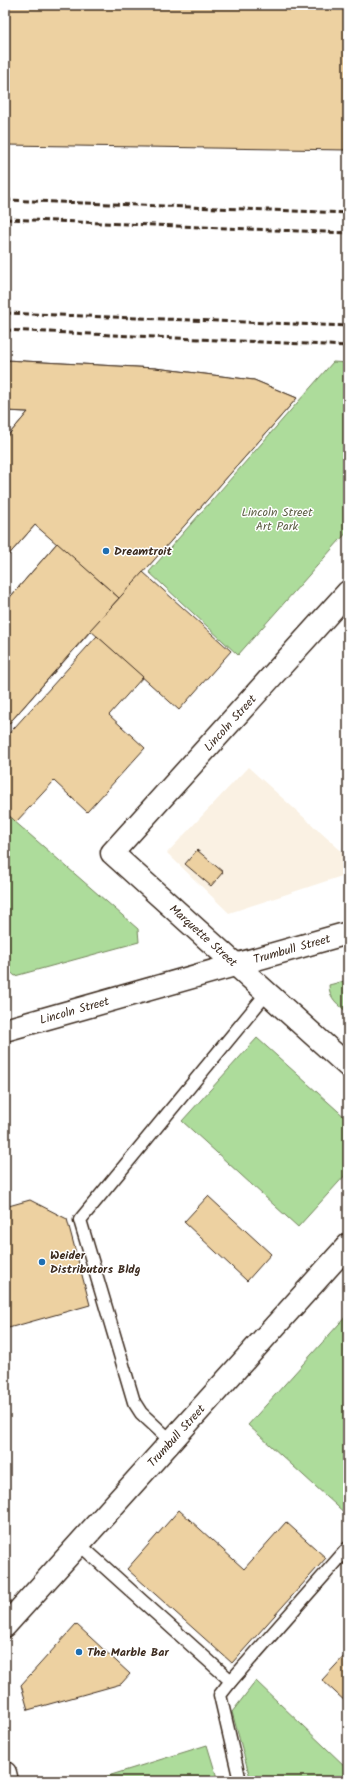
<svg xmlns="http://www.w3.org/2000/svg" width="353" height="1786" viewBox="0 0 353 1786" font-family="Kalam,sans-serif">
<rect width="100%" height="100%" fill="#fff"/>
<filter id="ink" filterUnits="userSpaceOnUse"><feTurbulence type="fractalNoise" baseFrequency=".025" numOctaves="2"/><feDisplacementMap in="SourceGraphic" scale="8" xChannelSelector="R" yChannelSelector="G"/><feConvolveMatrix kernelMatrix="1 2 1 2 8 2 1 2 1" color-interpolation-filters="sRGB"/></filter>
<g filter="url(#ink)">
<polygon fill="#faf1e3" points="248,767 348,857 348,874 229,913 167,853"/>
<g fill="#addc9b" stroke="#74835c">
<polygon points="333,362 348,363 348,531 238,655 149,572"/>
<polygon points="5,813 138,929 139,942 15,976 5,967"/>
<path d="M348,980V1013C338,1004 329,999 329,985Z"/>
<polygon points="257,1038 348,1120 348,1172 298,1227 182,1121"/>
<polygon points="348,1314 348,1516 248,1425"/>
<polygon points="256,1681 348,1769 347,1781 251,1781 232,1712"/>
<polygon points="207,1745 218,1781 92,1781"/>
</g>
<g fill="#edd1a1" stroke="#3b2a1e">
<polygon points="5,5 348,5 348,150 5,145"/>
<polygon points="5,360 155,368 254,380 297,398 5,728 5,603 57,543 35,525 5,559 5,439 28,412 5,411"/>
<polygon points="5,360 155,368 254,380 297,398 118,601 119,598 35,525 5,559 5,439 28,412 5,411"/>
<polygon points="57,543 119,598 5,728 5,603"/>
<polygon points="143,572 231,651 179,710 90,630"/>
<polygon points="97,636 143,677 109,715 145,748 87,812 54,781 16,822 5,812 5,738"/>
<polygon points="197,850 223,872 211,886 185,864"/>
<polygon points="208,1196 271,1254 247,1281 184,1222"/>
<polygon points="30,1200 67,1219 90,1305 5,1329 5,1207"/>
<polygon points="179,1510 244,1569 286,1522 326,1558 232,1663 127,1569"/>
<polygon points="76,1624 130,1674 121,1684 28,1710 21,1685"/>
<polygon points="348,1652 348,1704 322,1680"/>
</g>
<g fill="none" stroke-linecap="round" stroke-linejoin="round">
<defs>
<g id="lane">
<polyline points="172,1442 141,1413 134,1402 80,1220 267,993"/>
<polyline points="79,1544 231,1681 348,1548"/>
<polyline points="231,1681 220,1695 240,1781"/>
</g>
<g id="street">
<path id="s1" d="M348,592L112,853L348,1066"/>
<path id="s2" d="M5,1626L348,1245"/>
</g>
<g id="secondary">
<path id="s3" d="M5,1030L348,933"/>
<polyline points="5,1773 7,1781"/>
</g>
</defs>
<use href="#lane" stroke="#3b2a1e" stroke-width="15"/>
<use href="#street" stroke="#3b2a1e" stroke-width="25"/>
<use href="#secondary" stroke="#3b2a1e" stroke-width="25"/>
<use href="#lane" stroke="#fff" stroke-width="12"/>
<use href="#street" stroke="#fff" stroke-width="22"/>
<use href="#secondary" stroke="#fff" stroke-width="22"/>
<g stroke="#3b2a1e" stroke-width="3" stroke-dasharray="6 3" stroke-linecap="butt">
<polyline points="5,200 348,213"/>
<polyline points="5,219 348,233"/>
<polyline points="5,313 348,326"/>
<polyline points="5,330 348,346"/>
</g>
</g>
</g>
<g fill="#1f6fb2" stroke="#fff" stroke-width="1.5">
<circle cx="106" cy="551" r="4"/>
<circle cx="42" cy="1262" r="4"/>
<circle cx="79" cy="1652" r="4"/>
</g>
<g text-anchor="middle" stroke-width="3" stroke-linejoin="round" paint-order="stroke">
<g font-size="12" fill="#5d5f44" stroke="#fff">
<text x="277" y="516">Lincoln Street<tspan x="277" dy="14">Art Park</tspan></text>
</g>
<g font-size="12" font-weight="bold" fill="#3b2a1e" stroke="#fff" text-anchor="start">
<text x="114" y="555">Dreamtroit</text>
<text x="50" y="1259">Weider<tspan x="50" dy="14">Distributors Bldg</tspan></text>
<text x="87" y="1656">The Marble Bar</text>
</g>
<g font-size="12" fill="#3b2a1e" stroke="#fff">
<text transform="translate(230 723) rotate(-48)" y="4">Lincoln Street</text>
<text dy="4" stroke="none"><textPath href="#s1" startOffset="475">Marquette Street</textPath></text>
<text dy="4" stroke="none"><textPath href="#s3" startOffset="298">Trumbull Street</textPath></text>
<text dy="4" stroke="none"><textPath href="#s3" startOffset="72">Lincoln Street</textPath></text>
<text dy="4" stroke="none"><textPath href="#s2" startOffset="256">Trumbull Street</textPath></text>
</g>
</g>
<rect width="353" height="1786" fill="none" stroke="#fff" stroke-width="20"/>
<rect x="10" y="10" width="333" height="1766" fill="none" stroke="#3b2a1e" stroke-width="1.5" filter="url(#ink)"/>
</svg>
